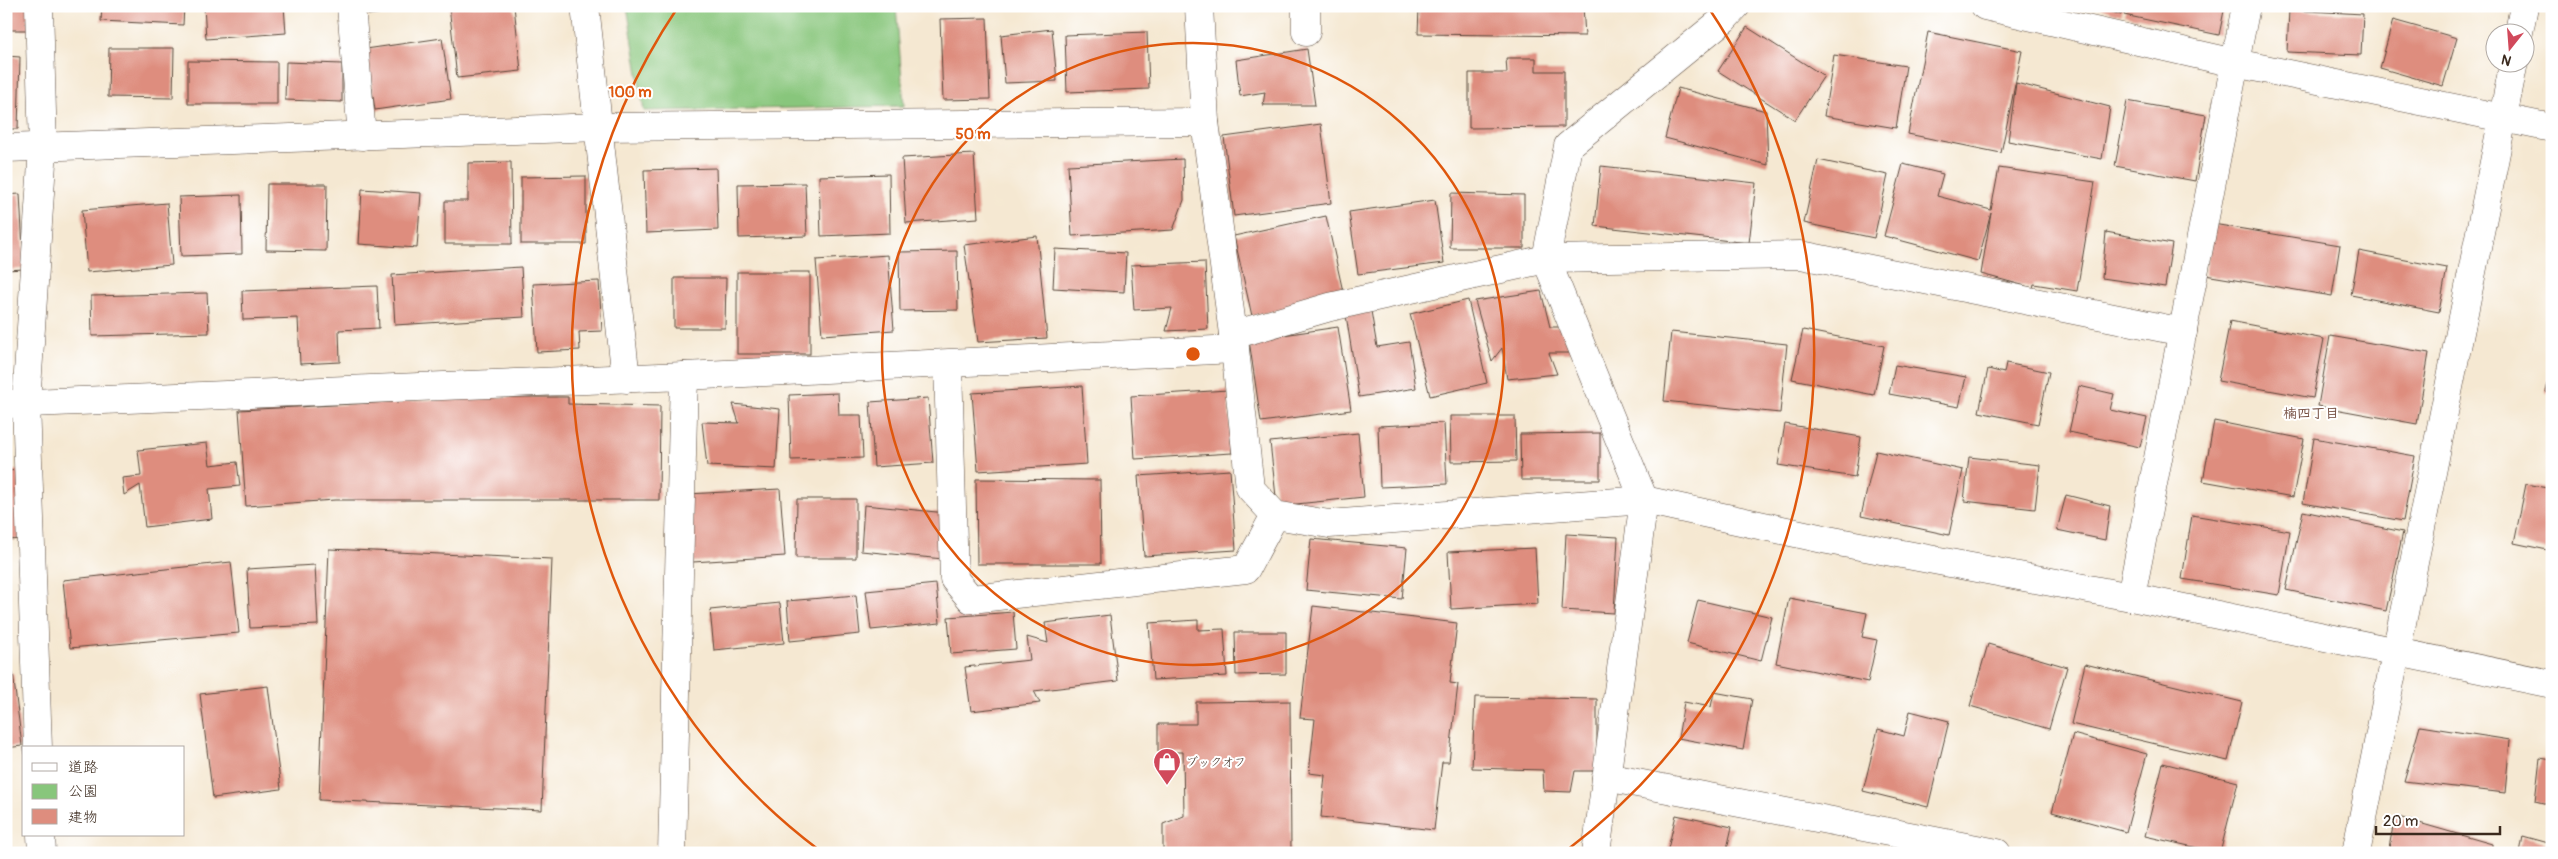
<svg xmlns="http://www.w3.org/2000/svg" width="2558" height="859" viewBox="0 0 2558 859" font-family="Pangolin,'Klee One',sans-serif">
<rect width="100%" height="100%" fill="#fff"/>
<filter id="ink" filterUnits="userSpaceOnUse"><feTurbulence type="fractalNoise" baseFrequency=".02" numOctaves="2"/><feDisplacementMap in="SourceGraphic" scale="10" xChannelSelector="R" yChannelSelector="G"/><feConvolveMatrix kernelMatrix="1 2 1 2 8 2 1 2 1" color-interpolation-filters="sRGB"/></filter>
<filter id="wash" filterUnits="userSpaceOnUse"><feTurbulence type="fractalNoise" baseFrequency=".0096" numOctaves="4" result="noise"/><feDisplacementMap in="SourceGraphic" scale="20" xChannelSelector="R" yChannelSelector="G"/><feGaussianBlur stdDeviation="1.12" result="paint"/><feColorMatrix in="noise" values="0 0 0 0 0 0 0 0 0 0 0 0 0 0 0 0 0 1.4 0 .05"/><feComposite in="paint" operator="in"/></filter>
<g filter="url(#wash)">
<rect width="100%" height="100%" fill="#f5e8d2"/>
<polygon fill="#88c67c" stroke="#62784d" points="627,6 896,6 904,106 644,111"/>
<g id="blocks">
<g fill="#de8d7e">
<polygon points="6,6 29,6 30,30 6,30"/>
<polygon points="102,6 184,6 183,25 101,21"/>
<polygon points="204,6 284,6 286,33 206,39"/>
<polygon points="367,6 431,6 431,7 368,15"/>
<polygon points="449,6 514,6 521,71 457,78"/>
<polygon points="1419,6 1583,6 1585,36 1418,34"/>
<polygon points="2094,6 2123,6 2121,15"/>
<polygon points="2126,6 2225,6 2219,35 2124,15"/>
<polygon points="2289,10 2363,14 2361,55 2287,52"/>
<polygon points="987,18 990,99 943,100 940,19"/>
<polygon points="2393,20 2457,38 2443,86 2380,68"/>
<polygon points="1747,27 1824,76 1795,120 1718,71"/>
<polygon points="1052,29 1057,81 1005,83 1001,35"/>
<polygon points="1147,32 1149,89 1067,92 1065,35"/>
<polygon points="1928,32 2022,51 2001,153 1908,134"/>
<polygon points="442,38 451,99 375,110 366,49"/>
<polygon points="109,48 174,48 173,98 108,97"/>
<polygon points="1307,49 1315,105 1263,105 1265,92 1240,96 1236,60"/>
<polygon points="1834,55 1906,66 1896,128 1824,116"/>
<polygon points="6,56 20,57 18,129 6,129"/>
<polygon points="1506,58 1536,58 1536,71 1564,71 1564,127 1469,128 1469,73 1507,73"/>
<polygon points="188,61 277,62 277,104 188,104"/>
<polygon points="286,62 342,64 342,102 285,100"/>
<polygon points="2016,83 2110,107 2102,159 2008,141"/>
<polygon points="1678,88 1766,111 1768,165 1665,138"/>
<polygon points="2127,101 2206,115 2195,181 2115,166"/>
<polygon points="1321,124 1331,203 1234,216 1224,137"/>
<polygon points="974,154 978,218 906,223 902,158"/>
<polygon points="1183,159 1184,200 1173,230 1072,236 1068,165"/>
<polygon points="1818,160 1888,175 1874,238 1804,223"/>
<polygon points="511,162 512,244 445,244 445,201 468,201 468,163"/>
<polygon points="1903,164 1943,174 1937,196 1991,210 1999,168 2095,182 2077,291 2034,284 2033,288 1981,274 1991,213 1978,261 1884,236"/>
<polygon points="1601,166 1756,183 1749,243 1595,226"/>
<polygon points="716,168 718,230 646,233 644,170"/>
<polygon points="889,174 890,233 821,236 819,176"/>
<polygon points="586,176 586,244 521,244 521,177"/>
<polygon points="805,183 807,236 739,238 738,184"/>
<polygon points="267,184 327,184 326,251 266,250"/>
<polygon points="362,189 421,193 417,248 359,244"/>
<polygon points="1451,193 1524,195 1524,248 1450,248"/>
<polygon points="20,194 24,269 6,270 6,195"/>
<polygon points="241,195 242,254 181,256 179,197"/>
<polygon points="1435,200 1444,263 1358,274 1349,212"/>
<polygon points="167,203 172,265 87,272 82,210"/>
<polygon points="1326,216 1344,296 1252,316 1234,236"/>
<polygon points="2213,224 2340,245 2332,296 2205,275"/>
<polygon points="2106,232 2172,244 2165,287 2102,278"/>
<polygon points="1037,236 1047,338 978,342 964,245"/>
<polygon points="1055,249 1126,253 1124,292 1053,288"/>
<polygon points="957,251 958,310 900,311 899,252"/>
<polygon points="2359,251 2447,268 2439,312 2351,295"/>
<polygon points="888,255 894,330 822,335 816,260"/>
<polygon points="1205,262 1208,329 1166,331 1172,308 1134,310 1131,265"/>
<polygon points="521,267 524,317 395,325 392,275"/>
<rect x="737" y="272" width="73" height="82"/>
<polygon points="674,278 726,278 725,328 674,328"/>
<polygon points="599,281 602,331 579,332 580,350 537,352 533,284"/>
<polygon points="377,286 379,328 339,330 340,362 300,364 298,318 243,320 242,291"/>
<polygon points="1541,291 1550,327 1568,327 1571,353 1549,353 1557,374 1507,379 1502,348 1492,361 1475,301"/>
<polygon points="207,293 209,333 92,336 91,296"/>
<polygon points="1468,300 1487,383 1430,396 1410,314"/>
<polygon points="1371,311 1377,347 1409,342 1416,388 1359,397 1346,315"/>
<polygon points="2230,321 2324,339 2313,398 2218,381"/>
<polygon points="1338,327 1351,410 1261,422 1249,340"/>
<polygon points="1803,330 1884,346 1874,395 1792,379"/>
<polygon points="1671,332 1787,344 1780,413 1664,401"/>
<polygon points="2330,336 2429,353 2417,424 2318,406"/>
<polygon points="2006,363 2049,372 2038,424 1979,412 1988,369 2004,373"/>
<polygon points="1895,365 1966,377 1959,407 1889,394"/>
<polygon points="2551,367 2552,367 2552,394 2546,392"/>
<polygon points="1082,386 1087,464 978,471 972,393"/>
<polygon points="2079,386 2114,394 2110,410 2147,418 2140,447 2069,432"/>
<polygon points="1228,390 1232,453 1135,459 1131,396"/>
<polygon points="838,393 839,415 861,415 863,458 791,460 789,395"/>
<polygon points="486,397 568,397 568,404 660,406 659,500 335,500 246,506 239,410"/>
<polygon points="928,398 933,463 874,467 870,402"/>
<polygon points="733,404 780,409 776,469 707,466 702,422 739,423"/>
<polygon points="1450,416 1515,416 1516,461 1451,462"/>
<polygon points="2214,421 2304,439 2293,497 2203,481"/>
<polygon points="1444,423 1447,484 1380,487 1378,426"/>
<polygon points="1785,424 1861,437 1855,477 1778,465"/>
<polygon points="1358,433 1364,497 1277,506 1270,442"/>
<polygon points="1600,433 1600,480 1521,480 1520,434"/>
<polygon points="2314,438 2415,456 2403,521 2303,503"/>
<polygon points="207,443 210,465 237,462 240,486 209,489 212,519 145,527 140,485 124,495 122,478 141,476 138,450"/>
<polygon points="1876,451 1963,470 1949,535 1861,516"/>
<polygon points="1969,457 2040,465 2035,509 1964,501"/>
<polygon points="22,470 25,539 6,540 6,471"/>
<polygon points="1230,470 1236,550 1144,556 1138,476"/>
<polygon points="976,479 1100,480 1101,564 977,564"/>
<polygon points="2526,484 2552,489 2552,551 2514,543"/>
<polygon points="780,489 785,556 693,562 688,494"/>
<polygon points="2066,495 2110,506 2105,540 2057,530"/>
<polygon points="797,499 856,499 856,558 796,558"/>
<polygon points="864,505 947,513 943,559 861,551"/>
<polygon points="2303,511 2403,532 2386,611 2286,590"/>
<polygon points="2192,515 2290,531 2279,595 2182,579"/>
<polygon points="1566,534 1618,537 1614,613 1562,610"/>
<polygon points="1311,539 1407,548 1402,599 1306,590"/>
<polygon points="1535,548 1538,604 1451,609 1448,552"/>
<polygon points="329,549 552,559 542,810 319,800"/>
<polygon points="231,562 239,633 70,648 63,580"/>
<polygon points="315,565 318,625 250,628 247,569"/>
<polygon points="936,584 940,623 871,630 866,591"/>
<polygon points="856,595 860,634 790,641 787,601"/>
<polygon points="1789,598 1867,613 1862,637 1877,640 1868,682 1776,663"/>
<polygon points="1698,600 1772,617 1761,661 1687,643"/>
<polygon points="780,603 784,643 714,650 710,610"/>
<polygon points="1313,606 1457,623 1450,683 1458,684 1449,762 1442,762 1434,830 1321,817 1325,775 1309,773 1315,719 1300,718"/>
<polygon points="1013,612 1016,649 951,654 948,617"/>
<polygon points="6,614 8,614 9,653 6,653"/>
<polygon points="1110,615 1118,681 1034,691 1040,703 971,711 965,667 1030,660 1027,637 1048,643 1045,623"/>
<polygon points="1198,620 1198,630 1224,629 1227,676 1153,680 1149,623"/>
<polygon points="1235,632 1286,632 1286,674 1236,675"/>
<polygon points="1988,644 2067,667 2049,729 1970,706"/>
<polygon points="2085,664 2242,702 2228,761 2071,724"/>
<polygon points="6,673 13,673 22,746 6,748"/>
<polygon points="268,686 281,789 213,798 200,694"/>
<polygon points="1714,692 1752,699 1743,750 1678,738 1684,702 1711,707"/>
<polygon points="1475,697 1597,699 1597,771 1575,771 1571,792 1544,791 1543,770 1472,768"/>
<polygon points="1290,701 1291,853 1163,853 1163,824 1184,816 1183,752 1158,752 1158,724 1196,724 1196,702"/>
<polygon points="1910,711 1949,721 1928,807 1863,791 1878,729 1904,736"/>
<polygon points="2420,726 2510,740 2505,793 2404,781"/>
<polygon points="2073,734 2147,754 2126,832 2052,812"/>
<polygon points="2540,758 2552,760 2552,805 2535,801"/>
<polygon points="2163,763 2238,782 2220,853 2145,836"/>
<polygon points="1676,815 1732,827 1726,853 1667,853"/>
<polygon points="2395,816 2492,844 2492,853 2388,853"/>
<polygon points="2523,836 2552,844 2552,853 2520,853"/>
</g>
</g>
</g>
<g filter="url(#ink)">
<use href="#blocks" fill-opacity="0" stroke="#574639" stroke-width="1"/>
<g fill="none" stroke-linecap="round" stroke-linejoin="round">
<defs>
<g id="minor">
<polyline points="351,6 362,136"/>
<polyline points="585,6 626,379"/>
<polyline points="1199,6 1205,122 1235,349 1250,488 1275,515 1329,524 1644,500 1828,540 2131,597 2552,684"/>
<polyline points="1985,6 2235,63 2552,128"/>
<polyline points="1306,32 1306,6"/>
<polyline points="6,148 599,127 1205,122"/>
<polyline points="1233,335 1330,307 1546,259 1801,255 2183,332"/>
<polyline points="948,364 954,579 971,599 1246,569 1275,515"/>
<polyline points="6,404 684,376 1235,349"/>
<polyline points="2131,597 2246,6"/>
<polyline points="38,748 26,403 43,148 39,6"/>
<polyline points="1606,777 1997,853"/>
<polyline points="41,835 42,853"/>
<polyline points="672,853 684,376"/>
<polyline points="1596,853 1644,500 1546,259 1568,146 1724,19 1736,6"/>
</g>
<g id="tertiary">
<polyline points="2519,32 2524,6"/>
<polyline points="2356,853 2514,62"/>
</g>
</defs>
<use href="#minor" stroke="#574639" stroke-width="29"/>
<use href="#tertiary" stroke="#574639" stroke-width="29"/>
<use href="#minor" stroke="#fff" stroke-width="28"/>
<use href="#tertiary" stroke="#fff" stroke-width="28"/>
</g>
</g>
<g fill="none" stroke="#df570d" stroke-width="2.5">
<circle cx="1193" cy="354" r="311"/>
<path d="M819 850A621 621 0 0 1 678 7M1708 7A621 621 0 0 1 1567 850"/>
</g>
<defs>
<symbol id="shop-pin" viewBox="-11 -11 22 30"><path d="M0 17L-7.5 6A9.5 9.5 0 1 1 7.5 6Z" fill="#d1495b" stroke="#fff"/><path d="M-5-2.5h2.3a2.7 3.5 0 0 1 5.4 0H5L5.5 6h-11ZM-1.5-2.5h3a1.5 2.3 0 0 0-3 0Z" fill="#fff"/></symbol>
</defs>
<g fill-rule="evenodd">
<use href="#shop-pin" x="1151" y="746" width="32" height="43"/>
</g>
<g text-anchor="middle" stroke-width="4" stroke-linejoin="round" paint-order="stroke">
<g font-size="12" fill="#3b2a1e" stroke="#fff" text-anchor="start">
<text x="1186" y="766">ブックオフ</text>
</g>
<g font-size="14" font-weight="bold" fill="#744d40" stroke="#fff">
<text x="2311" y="418">楠四丁目</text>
</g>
</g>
<circle cx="1193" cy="354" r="8" fill="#df570d" stroke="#fff" stroke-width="2.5"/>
<g font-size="15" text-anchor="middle" font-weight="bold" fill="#df570d" stroke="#fff" stroke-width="4" stroke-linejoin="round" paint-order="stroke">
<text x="630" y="97">100 m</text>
<text x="973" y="139">50 m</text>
</g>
<rect width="2558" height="859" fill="none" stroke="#fff" stroke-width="25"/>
<rect x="22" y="746" width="162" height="90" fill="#ffffff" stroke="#b1aaa5"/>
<rect x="32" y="763" width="25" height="8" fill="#ffffff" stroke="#b1aaa5"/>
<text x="68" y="772" font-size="15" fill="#3b2a1e">道路</text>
<rect x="32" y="784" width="25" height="15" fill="#88c67c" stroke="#b1aaa5"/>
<text x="68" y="796" font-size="15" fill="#3b2a1e">公園</text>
<rect x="32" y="809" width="25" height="15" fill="#de8d7e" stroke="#b1aaa5"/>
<text x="68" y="822" font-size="15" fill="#3b2a1e">建物</text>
<g transform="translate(2510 48) rotate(197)"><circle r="24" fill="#ffffff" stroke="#b1aaa5"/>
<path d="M0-4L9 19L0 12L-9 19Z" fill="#d1495b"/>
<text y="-8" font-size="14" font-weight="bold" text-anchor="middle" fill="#3b2a1e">N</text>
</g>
<path d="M2376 826v8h124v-8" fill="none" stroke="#3b2a1e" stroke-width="2.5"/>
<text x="2383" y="826" font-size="15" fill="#3b2a1e" stroke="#ffffff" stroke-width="4" paint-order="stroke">20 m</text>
</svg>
